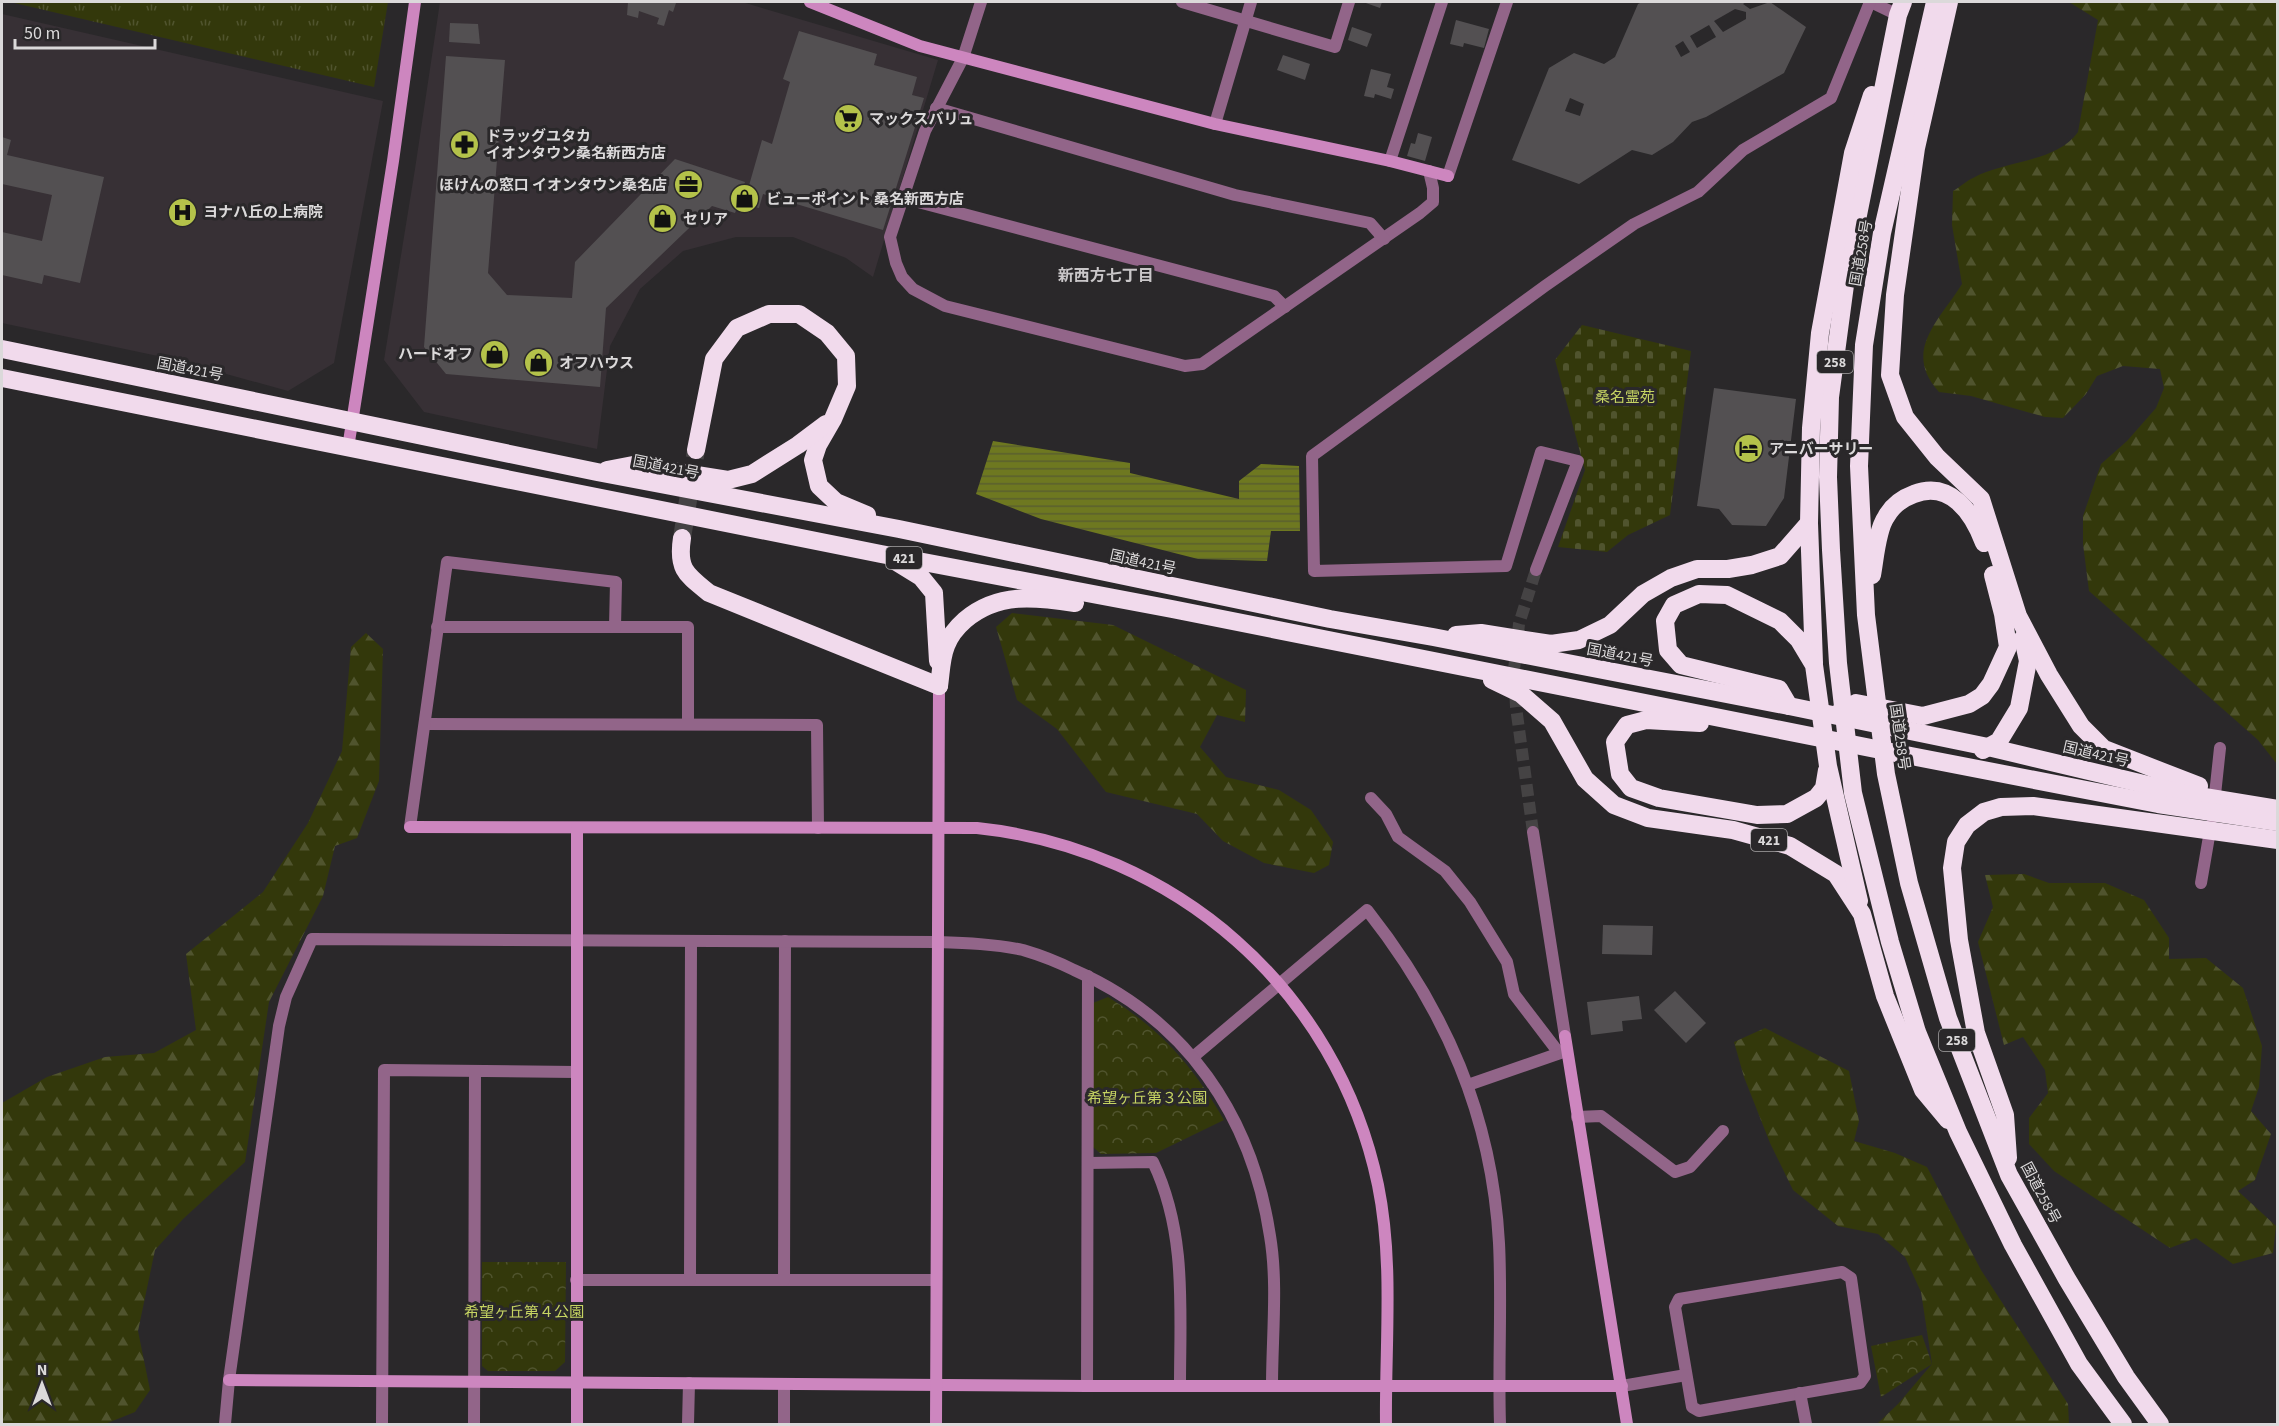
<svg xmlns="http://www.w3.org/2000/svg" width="2279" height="1426" viewBox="0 0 2279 1426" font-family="'Source Sans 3','Noto Sans JP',sans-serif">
<defs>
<pattern id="grass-tufts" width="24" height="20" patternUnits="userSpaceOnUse" patternTransform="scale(1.5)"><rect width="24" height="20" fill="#33380b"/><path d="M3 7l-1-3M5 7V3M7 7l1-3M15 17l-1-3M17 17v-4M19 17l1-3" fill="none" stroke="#50542e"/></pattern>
<pattern id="forest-firs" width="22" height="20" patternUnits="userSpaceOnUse" patternTransform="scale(1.5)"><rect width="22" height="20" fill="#33380b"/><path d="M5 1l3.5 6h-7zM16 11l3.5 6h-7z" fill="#50542e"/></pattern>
<pattern id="cemetery-stones" width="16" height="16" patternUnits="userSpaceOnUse" patternTransform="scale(1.5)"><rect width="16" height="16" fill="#33380b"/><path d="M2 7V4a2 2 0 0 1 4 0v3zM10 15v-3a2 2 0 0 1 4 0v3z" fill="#50542e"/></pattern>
<pattern id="park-crowns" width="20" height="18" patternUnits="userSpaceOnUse" patternTransform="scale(1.5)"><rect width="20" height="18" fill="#33380b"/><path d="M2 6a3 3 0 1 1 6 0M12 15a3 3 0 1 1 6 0" fill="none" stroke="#50542e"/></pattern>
<pattern id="water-rules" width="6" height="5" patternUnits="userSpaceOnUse" patternTransform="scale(1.5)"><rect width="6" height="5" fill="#6e7820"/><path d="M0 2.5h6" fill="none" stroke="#5a5f2f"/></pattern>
</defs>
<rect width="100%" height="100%" fill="#2a282a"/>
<g fill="#373035">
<polygon points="440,2 742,2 938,60 873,277 846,258 793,237 736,237 683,251 640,289 610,346 597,449 424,412 384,360 415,169"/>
<polygon points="2,14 383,101 334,363 288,391 172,359 2,323"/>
</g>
<polygon fill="url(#grass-tufts)" points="10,2 388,2 374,87"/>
<g fill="url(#forest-firs)">
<path d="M2069,2H2277V764L2258,740L2089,591L2083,544V516L2101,464L2127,441L2156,408L2164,388L2160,369L2123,366L2097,376L2086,394L2063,418L2045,417L1971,396L1939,392C1902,351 1939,321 1962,284L1952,225L1953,191C1960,187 1966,181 1973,178C2005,160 2056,163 2078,132L2098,20Z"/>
<polygon points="1012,613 1113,625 1246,690 1245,722 1217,715 1200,747 1226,777 1279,790 1311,810 1333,842 1329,865 1314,873 1264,863 1223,841 1197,814 1106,792 1057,729 1017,700 996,627"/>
<polygon points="366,633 383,649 379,781 357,838 335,846 323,896 269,1002 245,1162 183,1219 155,1250 138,1331 150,1390 135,1412 105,1424 2,1424 2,1103 47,1077 105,1057 154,1053 196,1030 186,954 263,892 308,823 342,751 351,647"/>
<polygon points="2024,874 2049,883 2105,883 2144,900 2169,938 2169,959 2206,958 2243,988 2262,1046 2259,1087 2251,1111 2271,1134 2255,1180 2238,1191 2276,1226 2273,1253 2233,1264 2196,1238 2170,1248 2054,1171 2029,1144 2029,1118 2048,1093 2045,1070 2023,1037 2004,1045 1978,942 1993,907 1985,875"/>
<polygon points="1765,1028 1849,1071 1859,1121 1854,1141 1895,1153 1927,1167 1981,1270 2068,1404 2069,1424 1877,1424 1898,1404 1932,1364 1921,1292 1905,1257 1878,1234 1838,1226 1793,1190 1770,1143 1744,1077 1734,1042"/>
</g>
<polygon fill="url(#cemetery-stones)" points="1582,325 1691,351 1670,515 1628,535 1607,552 1558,547 1585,470 1555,360"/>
<g fill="url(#park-crowns)">
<path d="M1108,997C1162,1030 1192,1065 1224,1120L1156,1153L1101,1154L1093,1147V1003Z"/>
<polygon points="482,1262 566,1262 565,1362 555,1371 488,1371 482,1366"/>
<polygon points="1922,1335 1932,1364 1881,1397 1871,1346"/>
</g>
<polygon fill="url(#water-rules)" points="993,441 1130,463 1130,473 1239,499 1239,481 1261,464 1299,466 1300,531 1271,531 1267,561 1198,559 1041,519 976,494"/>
<g fill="#535052" fill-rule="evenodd">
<polygon points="628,2 670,2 676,3 673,12 669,10 664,26 657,24 659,18 639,11 638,18 627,15"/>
<polygon points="1363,2 1382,2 1380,8"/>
<path d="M1642,2H1746L1743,4L1750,9L1770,2L1806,27L1784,73L1706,117L1692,122L1673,142L1652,155L1632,150L1579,184L1512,160L1549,68L1574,53L1604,64L1615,57L1638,4ZM1735,9L1746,12V19L1723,32L1714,21ZM1709,25L1716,37L1697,48L1690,36ZM1683,41L1690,52L1681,57L1675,46ZM1570,98L1584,104L1580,116L1565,111Z"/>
<polygon points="1456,20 1489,29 1484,48 1464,43 1463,47 1450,44"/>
<polygon points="450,23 478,24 480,44 449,42"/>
<polygon points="1352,27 1372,34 1367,47 1348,40"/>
<polygon points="799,31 877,54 874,65 917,77 912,95 924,98 883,230 763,194 759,208 739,203 735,213 712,206 606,308 600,387 446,374 424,347 446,56 505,60 488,273 507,295 572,298 575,262 675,159 745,182 743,188 748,189 762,140 772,144 790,82 783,79"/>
<polygon points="1283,55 1310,64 1305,80 1277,70"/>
<polygon points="1371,69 1391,74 1387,87 1394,89 1391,99 1375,94 1374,98 1364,96"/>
<polygon points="1418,133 1432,137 1425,161 1407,156 1411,143 1415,144"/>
<polygon points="2,137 11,140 7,155 104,177 80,283 44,275 42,284 2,275 2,232 42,241 52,195 2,184"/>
<polygon points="1714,388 1796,399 1784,498 1766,526 1732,525 1719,509 1697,506"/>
<polygon points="1603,925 1653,926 1652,955 1602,954"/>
<polygon points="1675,991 1706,1023 1686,1043 1654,1010"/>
<polygon points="1639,996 1642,1019 1622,1021 1623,1031 1591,1035 1587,1002"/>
</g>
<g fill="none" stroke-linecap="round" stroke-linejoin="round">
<polyline stroke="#454344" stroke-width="12" stroke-dasharray="12 6" stroke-linecap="butt" points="1533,832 1516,707 1514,670 1519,624 1536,570"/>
<polyline stroke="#454344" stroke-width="18" stroke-dasharray="18 9" stroke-linecap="butt" points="682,538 696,450"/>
<g stroke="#926589" stroke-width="12">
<polyline points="981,2 963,58 925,131 890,237 896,263 902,277 913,289 945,306 1185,366 1202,364 1420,213 1433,202 1433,188 1429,171"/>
<polyline points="1182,2 1335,47 1349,2"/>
<polyline points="1871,2 1898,15"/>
<polyline points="936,108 1235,195 1370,223 1384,239"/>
<polyline points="1215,124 1251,2"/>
<polyline points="1390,161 1442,2"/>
<polyline points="1448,176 1507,2"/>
<polyline points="903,198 1274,296 1285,307"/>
<polyline points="1536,570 1578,461 1541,452 1506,566 1314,571 1312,456 1545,286 1634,224 1698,192 1743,150 1831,98 1870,2"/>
<polyline points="437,627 688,627 688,724"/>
<polyline points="425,724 817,725 818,828"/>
<polyline points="1371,798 1386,814 1398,837 1445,871 1470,902 1507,962 1514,994 1559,1053"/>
<polyline points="2214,804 2220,748"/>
<polyline points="410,827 447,562 616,582 615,627"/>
<polyline points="1533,832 1565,1036"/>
<polyline points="2201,883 2211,825"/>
<path d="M1193,1057L1367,910C1445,1009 1492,1115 1499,1243C1502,1303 1498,1364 1500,1424"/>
<polyline points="1468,1085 1566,1051"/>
<polyline points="1577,1117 1601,1116 1675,1172 1690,1167 1723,1131"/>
<path d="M1088,1163L1153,1162C1187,1233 1180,1309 1180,1385"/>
<polygon points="1842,1272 1851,1278 1865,1376 1860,1383 1699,1411 1692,1407 1675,1307 1679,1299"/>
<polyline points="576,1280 935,1280"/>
<polyline points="690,1280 691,942"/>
<polyline points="784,1280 785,941"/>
<polyline points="1087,1386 1088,976"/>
<polyline points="1622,1386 1686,1375"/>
<polyline points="1800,1393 1806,1424"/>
<path d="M225,1424L229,1380L279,1026L286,997L312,939L937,942C966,943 995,944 1023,950C1040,955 1058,962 1074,970C1186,1019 1252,1116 1270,1236C1278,1283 1272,1337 1272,1386"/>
<polyline points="382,1424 384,1070 576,1072"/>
<polyline points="474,1424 475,1071"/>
<polyline points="688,1424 689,1383"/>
<polyline points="784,1424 784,1384"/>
</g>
<g stroke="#cd86bf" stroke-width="12">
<polyline points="810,2 920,46 1215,124 1390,161 1448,176"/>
<polyline points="348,448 393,161 415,2"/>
<path d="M410,827L977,828C1175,849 1337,989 1378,1185C1394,1263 1385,1345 1386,1424"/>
<polyline points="1565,1036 1627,1424"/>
<polyline points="229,1380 1087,1386 1622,1386"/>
<polyline points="577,1424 577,828"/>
<polyline points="936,1424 939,686"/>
</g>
<g stroke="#f1daec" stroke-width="18">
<polyline points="1903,2 1898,15 1847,270 1830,397 1828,477 1831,550 1838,663 1853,793 1890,942 1917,1032 1958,1132 2013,1245 2079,1364 2123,1424"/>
<polyline points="1935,2 1882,233 1864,345 1859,466 1866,615 1886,774 1909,883 1948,1018 2009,1175 2067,1279 2126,1377 2160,1424"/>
<polyline points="1949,2 1916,148 1895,295 1890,375 1905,417 1937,457 1981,499 2018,616 2049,675 2081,726 2104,749 2199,786"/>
<polyline points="2,349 597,472 899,529 1330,619 1433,637 1789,706 1988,747 2186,794 2278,809"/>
<polyline points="2,378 881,554 1172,609 1911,756 2158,804 2278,822"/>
<polyline points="696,450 714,359 737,328 769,314 799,314 827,333 846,356 847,386 833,419 818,445 813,460 819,486 836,502 867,515"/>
<polyline points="607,470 633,465 728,480 752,474 798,445 826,424"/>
<polyline points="1809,523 1814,663"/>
<path d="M682,538C677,570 687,575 709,593L939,686"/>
<polyline points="895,561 921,577 934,593 938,661"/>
<path d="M1872,575C1875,559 1877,530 1886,517C1892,506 1903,498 1914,494C1950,480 1973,513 1984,543"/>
<polyline points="1456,635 1481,633 1551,644 1579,640 1610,625 1643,594 1671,578 1697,569 1728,569 1752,565 1780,556 1809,523 1811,428 1820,333 1853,153 1872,95"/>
<polyline points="1492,680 1521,694 1552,721 1585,779 1614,805 1648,818 1733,830 1790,846 1836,874 1862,914 1885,996 1923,1090 1948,1120"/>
<path d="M939,686C941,673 941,658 946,646C950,635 957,627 965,620C998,592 1036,597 1075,603"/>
<polyline points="1789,706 1779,689 1681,665 1668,650 1665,621 1674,605 1699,594 1727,595 1780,621 1799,640 1814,665 1828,766 1859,901"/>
<polyline points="1835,715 1856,703 1923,716 1969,704 1982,696 1991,684 2008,647 2003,614 1993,575"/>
<polyline points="1700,723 1646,720 1627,725 1615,742 1620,774 1631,788 1659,798 1757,815 1787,814 1816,798 1824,788 1827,770"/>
<polyline points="1983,750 1999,741 2019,708 2028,661 2023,638"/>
<polyline points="2008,1158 2005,1115 1976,1033 1959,940 1952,868 1956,842 1967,825 1984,812 2001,807 2033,806 2278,840"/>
</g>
</g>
<defs>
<symbol id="supermarket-disc" viewBox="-11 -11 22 22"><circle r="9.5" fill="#b4c24a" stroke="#2a282a"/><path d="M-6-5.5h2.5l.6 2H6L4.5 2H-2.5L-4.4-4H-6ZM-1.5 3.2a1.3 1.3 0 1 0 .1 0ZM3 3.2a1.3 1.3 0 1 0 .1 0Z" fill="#111"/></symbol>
<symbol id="pharmacy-disc" viewBox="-11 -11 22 22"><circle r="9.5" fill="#b4c24a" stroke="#2a282a"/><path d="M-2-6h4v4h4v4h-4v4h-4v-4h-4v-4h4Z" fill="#111"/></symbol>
<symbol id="office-disc" viewBox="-11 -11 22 22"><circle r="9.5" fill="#b4c24a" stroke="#2a282a"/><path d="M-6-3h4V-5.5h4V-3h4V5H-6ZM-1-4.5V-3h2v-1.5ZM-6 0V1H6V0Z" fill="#111"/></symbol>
<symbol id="shop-disc" viewBox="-11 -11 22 22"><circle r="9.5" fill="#b4c24a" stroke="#2a282a"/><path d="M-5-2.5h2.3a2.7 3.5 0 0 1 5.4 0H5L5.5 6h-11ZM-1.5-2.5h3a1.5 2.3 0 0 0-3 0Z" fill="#111"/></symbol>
<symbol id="hospital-disc" viewBox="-11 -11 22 22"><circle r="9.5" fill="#b4c24a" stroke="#2a282a"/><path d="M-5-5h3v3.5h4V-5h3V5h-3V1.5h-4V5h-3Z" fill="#111"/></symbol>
<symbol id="hotel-disc" viewBox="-11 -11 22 22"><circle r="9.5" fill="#b4c24a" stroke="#2a282a"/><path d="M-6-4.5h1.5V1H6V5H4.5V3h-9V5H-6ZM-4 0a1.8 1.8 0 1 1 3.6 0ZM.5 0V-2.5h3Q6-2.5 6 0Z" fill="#111"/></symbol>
</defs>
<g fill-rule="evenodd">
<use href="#supermarket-disc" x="832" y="102" width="33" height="33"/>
<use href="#pharmacy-disc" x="448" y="128" width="33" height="33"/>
<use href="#office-disc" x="672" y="168" width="33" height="33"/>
<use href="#shop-disc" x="728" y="182" width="33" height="33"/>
<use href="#hospital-disc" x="166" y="196" width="33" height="33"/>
<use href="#shop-disc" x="646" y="202" width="33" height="33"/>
<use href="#shop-disc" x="478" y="338" width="33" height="33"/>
<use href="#shop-disc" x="522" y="346" width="33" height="33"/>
<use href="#hotel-disc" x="1732" y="432" width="33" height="33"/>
</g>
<g text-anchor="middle" stroke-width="6" stroke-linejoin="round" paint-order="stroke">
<g fill="#2a282a" stroke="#a6a4a5" stroke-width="1.5">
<rect x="1817" y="351" width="36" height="22" rx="4.5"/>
<rect x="886" y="547" width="36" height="22" rx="4.5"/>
<rect x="1751" y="829" width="36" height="22" rx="4.5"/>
<rect x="1939" y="1029" width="36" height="22" rx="4.5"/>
</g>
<g font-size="14" font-weight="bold" fill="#dbd9da">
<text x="1835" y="367">258</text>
<text x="904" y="563">421</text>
<text x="1769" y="845">421</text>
<text x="1957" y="1045">258</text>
</g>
<g font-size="15" font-weight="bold" fill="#dbd9da" stroke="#2a282a" text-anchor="start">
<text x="869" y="124">マックスバリュ</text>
<text x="486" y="141">ドラッグユタカ<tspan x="486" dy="17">イオンタウン桑名新西方店</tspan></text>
<text x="667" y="190" text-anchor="end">ほけんの窓口 イオンタウン桑名店</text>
<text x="766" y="204">ビューポイント 桑名新西方店</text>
<text x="203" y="217">ヨナハ丘の上病院</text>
<text x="683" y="224">セリア</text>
<text x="473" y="359" text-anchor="end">ハードオフ</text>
<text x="559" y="368">オフハウス</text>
<text x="1769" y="454">アニバーサリー</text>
</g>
<g font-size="15" fill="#dbd9da" stroke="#2a282a">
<text transform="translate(1861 253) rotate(-80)" y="5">国道258号</text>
<text transform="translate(190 369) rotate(11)" y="5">国道421号</text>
<text transform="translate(666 467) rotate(11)" y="5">国道421号</text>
<text transform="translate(1143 562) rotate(12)" y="5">国道421号</text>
<text transform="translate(1620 655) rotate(11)" y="5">国道421号</text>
<text transform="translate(1900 737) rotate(82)" y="5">国道258号</text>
<text transform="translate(2096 754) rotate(13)" y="5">国道421号</text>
<text transform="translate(2041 1193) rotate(62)" y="5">国道258号</text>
</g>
<g font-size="15" fill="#c6d462" stroke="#2a282a">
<text x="1625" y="402">桑名霊苑</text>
<text x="1147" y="1103">希望ヶ丘第３公園</text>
<text x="524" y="1317">希望ヶ丘第４公園</text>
</g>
<g font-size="16" font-weight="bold" fill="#cac7c9" stroke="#2a282a">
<text x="1106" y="281">新西方七丁目</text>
</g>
</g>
<rect width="2279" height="1426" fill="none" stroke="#dbd9da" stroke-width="6"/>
<g transform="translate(42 1384)" stroke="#2a282a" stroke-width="4.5" paint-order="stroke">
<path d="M0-4.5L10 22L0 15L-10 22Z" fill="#dbd9da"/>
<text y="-9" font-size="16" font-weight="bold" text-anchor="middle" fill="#dbd9da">N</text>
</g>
<path d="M15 39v9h140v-9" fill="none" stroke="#dbd9da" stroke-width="3"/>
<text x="24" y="39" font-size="18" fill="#dbd9da" stroke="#2a282a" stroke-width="4.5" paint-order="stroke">50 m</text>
</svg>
